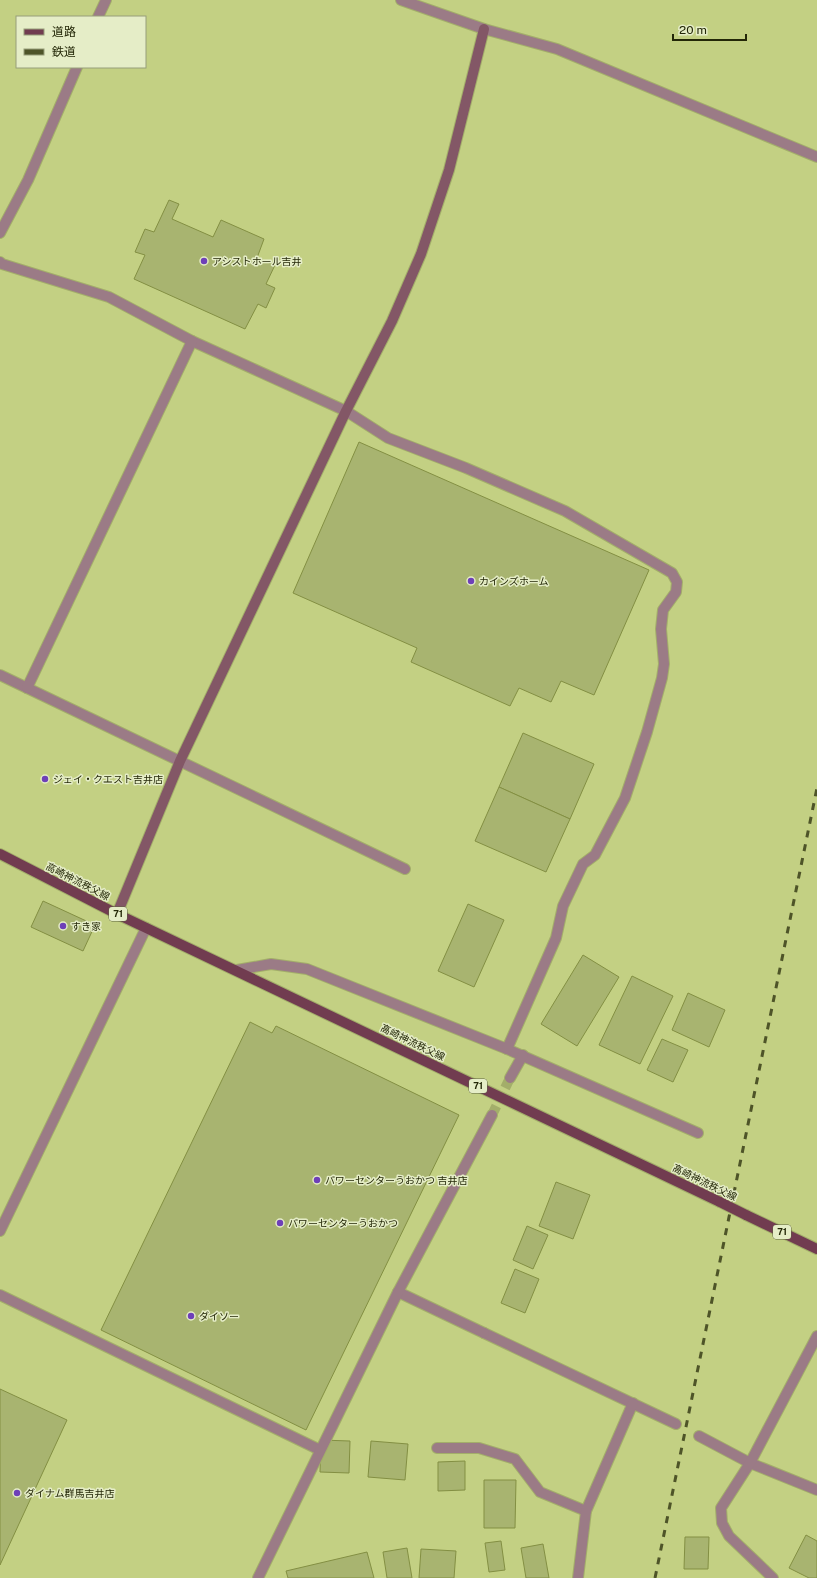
<svg xmlns="http://www.w3.org/2000/svg" width="817" height="1578" viewBox="0 0 817 1578" font-family="'Public Sans','Noto Sans JP',sans-serif">
<rect width="100%" height="100%" fill="#c3d083"/>
<g fill="#a8b470" stroke="#838f43">
<polygon points="169,200 179,204 172,219 213,237 221,220 264,239 257,258 275,265 266,284 275,288 266,308 258,304 245,329 134,279 145,255 135,252 145,229 154,232"/>
<polygon points="359,442 649,570 594,695 561,681 551,702 519,688 510,706 411,662 417,648 293,593"/>
<polygon points="523,733 594,764 570,819 499,787"/>
<polygon points="499,787 570,819 546,872 475,841"/>
<polygon points="43,901 95,925 83,951 31,927"/>
<polygon points="468,904 504,920 474,987 438,971"/>
<polygon points="583,955 619,977 577,1046 541,1024"/>
<polygon points="632,976 673,996 640,1064 599,1045"/>
<polygon points="688,993 725,1010 709,1047 672,1030"/>
<polygon points="250,1022 272,1033 276,1026 459,1115 306,1430 101,1330"/>
<polygon points="662,1039 688,1050 673,1082 647,1070"/>
<polygon points="556,1182 590,1195 573,1239 539,1226"/>
<polygon points="527,1226 548,1235 533,1269 513,1260"/>
<polygon points="515,1269 539,1279 525,1313 501,1303"/>
<polygon points="0,1389 67,1420 0,1565"/>
<polygon points="321,1440 350,1441 349,1473 320,1472"/>
<polygon points="371,1441 408,1444 405,1480 368,1477"/>
<polygon points="465,1461 465,1490 438,1491 438,1462"/>
<polygon points="484,1480 516,1480 515,1528 484,1528"/>
<polygon points="806,1535 817,1541 817,1578 809,1578 789,1568"/>
<polygon points="685,1537 709,1537 708,1569 684,1569"/>
<polygon points="501,1541 505,1570 489,1572 485,1543"/>
<polygon points="543,1544 549,1578 526,1578 521,1548"/>
<polygon points="407,1548 412,1578 387,1578 383,1552"/>
<polygon points="421,1549 456,1551 454,1578 419,1578"/>
<polygon points="367,1552 374,1578 288,1578 286,1571"/>
</g>
<g fill="none" stroke-linecap="round" stroke-linejoin="round">
<polyline stroke="#a3ae6a" stroke-width="10" stroke-dasharray="10 5" stroke-linecap="butt" points="492,1115 510,1078"/>
<defs>
<g id="lane">
<polyline points="237,970 271,964 307,969 507,1049 698,1133"/>
<polyline points="0,1231 146,928"/>
<polyline points="0,1295 320,1450"/>
<polyline points="484,1333 676,1424"/>
<polyline points="699,1436 750,1463 817,1490"/>
</g>
<g id="street">
<polyline points="401,0 484,29 557,49 817,157"/>
<polyline points="98,17 106,0"/>
<polyline points="0,233 28,180 77,67"/>
<polyline points="0,262 2,264 109,297 192,341 346,411 388,438 466,468 565,511 672,573 677,582 676,592 663,610 661,629 664,664 662,678 647,732 625,798 595,855 583,864 563,906 556,938 507,1049"/>
<polyline points="0,675 405,869"/>
<polyline points="27,688 192,341"/>
<polyline points="510,1078 523,1055"/>
<polyline points="398,1292 484,1333"/>
<polyline points="437,1448 479,1448 515,1459 540,1492 586,1511"/>
<polyline points="258,1578 398,1292 492,1115"/>
<polyline points="578,1578 586,1511 633,1403"/>
<polyline points="773,1578 729,1536 722,1523 721,1508 750,1463 817,1336"/>
</g>
<polyline id="secondary" points="117,914 180,761 346,411 392,321 421,254 449,170 484,29"/>
<g id="primary">
<polyline points="0,854 117,914 720,1202"/>
<polyline points="746,1215 817,1249"/>
</g>
</defs>
<use href="#lane" stroke="#a3ae6a" stroke-width="12"/>
<use href="#street" stroke="#a3ae6a" stroke-width="12"/>
<use href="#secondary" stroke="#a3ae6a" stroke-width="12"/>
<use href="#primary" stroke="#a3ae6a" stroke-width="12"/>
<use href="#lane" stroke="#9b7b86" stroke-width="10"/>
<use href="#street" stroke="#9b7b86" stroke-width="10"/>
<use href="#secondary" stroke="#835766" stroke-width="10"/>
<use href="#primary" stroke="#713c50" stroke-width="10"/>
<polyline stroke="#4e5428" stroke-width="3" stroke-dasharray="7 7" stroke-linecap="butt" points="655,1578 817,788"/>
<defs>
<polyline id="primary-bridge" points="720,1202 746,1215"/>
</defs>
<use href="#primary-bridge" stroke="#a3ae6a" stroke-width="12" stroke-linecap="butt"/>
<use href="#primary-bridge" stroke="#713c50" stroke-width="10"/>
</g>
<g fill="#6e40b8" stroke="#e5edc7" stroke-width="1.5">
<circle cx="204" cy="261" r="4"/>
<circle cx="471" cy="581" r="4"/>
<circle cx="45" cy="779" r="4"/>
<circle cx="63" cy="926" r="4"/>
<circle cx="317" cy="1180" r="4"/>
<circle cx="280" cy="1223" r="4"/>
<circle cx="191" cy="1316" r="4"/>
<circle cx="17" cy="1493" r="4"/>
</g>
<g text-anchor="middle" stroke-width="3" stroke-linejoin="round" paint-order="stroke">
<g fill="#e5edc7" stroke="#5d6241" stroke-width="1">
<rect x="109" y="907" width="18" height="14" rx="3"/>
<rect x="469" y="1079" width="18" height="14" rx="3"/>
<rect x="773" y="1225" width="18" height="14" rx="3"/>
</g>
<g font-size="9" font-weight="bold" fill="#232707">
<text x="118" y="917">71</text>
<text x="478" y="1089">71</text>
<text x="782" y="1235">71</text>
</g>
<g font-size="10" fill="#232707" stroke="#e5edc7" text-anchor="start">
<text x="212" y="265">アシストホール吉井</text>
<text x="479" y="585">カインズホーム</text>
<text x="53" y="783">ジェイ・クエスト吉井店</text>
<text x="71" y="930">すき家</text>
<text x="325" y="1184">パワーセンターうおかつ 吉井店</text>
<text x="288" y="1227">パワーセンターうおかつ</text>
<text x="199" y="1320">ダイソー</text>
<text x="25" y="1497">ダイナム群馬吉井店</text>
</g>
<g font-size="10" fill="#232707" stroke="#e5edc7">
<text transform="translate(78 881) rotate(27)" y="4">高崎神流秩父線</text>
<text transform="translate(413 1042) rotate(26)" y="4">高崎神流秩父線</text>
<text transform="translate(705 1182) rotate(26)" y="4">高崎神流秩父線</text>
</g>
</g>
<rect x="16" y="16" width="130" height="52" fill="#e5edc7" stroke="#979e7a"/>
<rect x="24" y="29" width="20" height="6" fill="#713c50" stroke="#979e7a"/>
<text x="52" y="36" font-size="12" fill="#232707">道路</text>
<rect x="24" y="49" width="20" height="6" fill="#4e5428" stroke="#979e7a"/>
<text x="52" y="56" font-size="12" fill="#232707">鉄道</text>
<path d="M673 34v6h73v-6" fill="none" stroke="#232707" stroke-width="2"/>
<text x="679" y="34" font-size="12" fill="#232707" stroke="#e5edc7" stroke-width="3" paint-order="stroke">20 m</text>
</svg>
